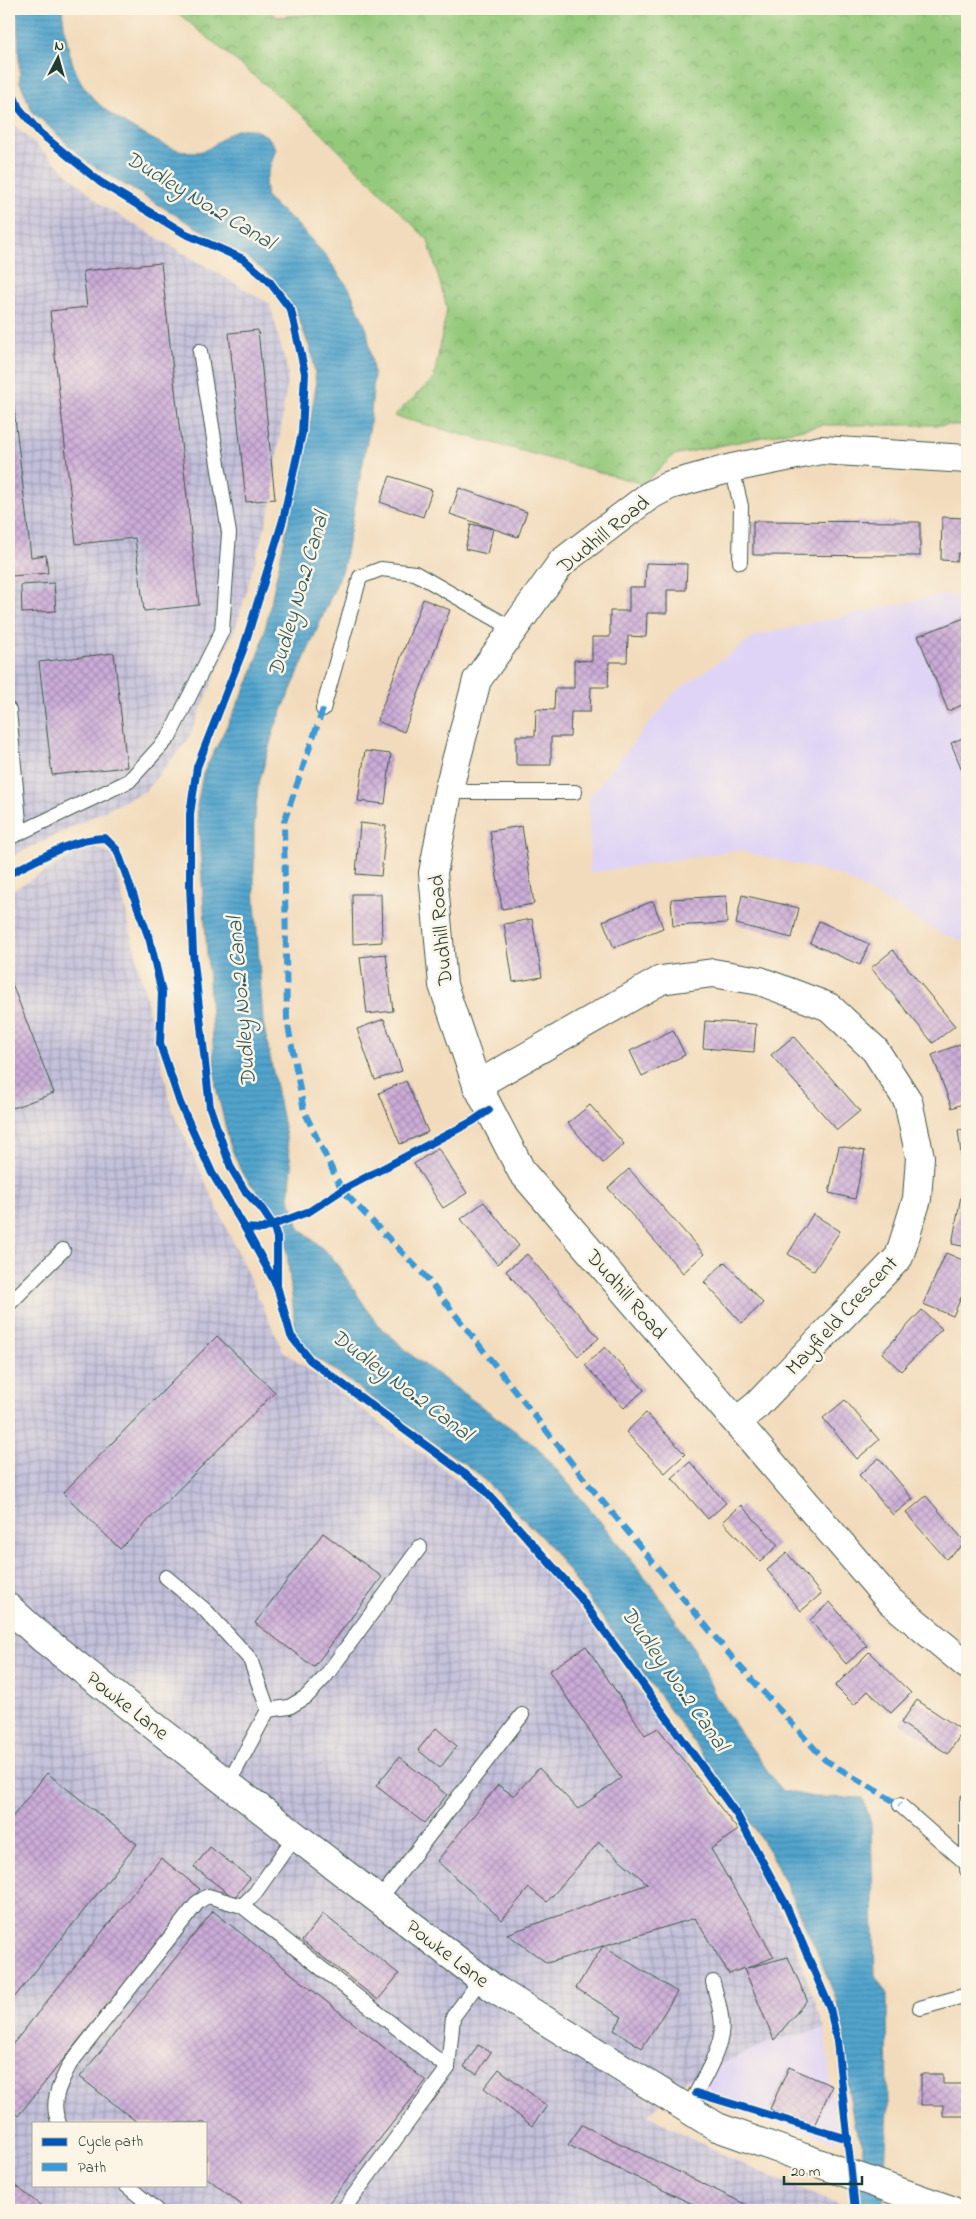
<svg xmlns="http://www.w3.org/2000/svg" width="976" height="2219" viewBox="0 0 976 2219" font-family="'Indie Flower',sans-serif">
<defs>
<pattern id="industrial-grid" width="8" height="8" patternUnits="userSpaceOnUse" patternTransform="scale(1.25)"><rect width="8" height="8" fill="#c3c0db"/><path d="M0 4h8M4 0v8" fill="none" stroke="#9e9db2"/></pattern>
<pattern id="park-crowns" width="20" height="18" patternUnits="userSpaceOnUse" patternTransform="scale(1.25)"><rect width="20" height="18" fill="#94c97b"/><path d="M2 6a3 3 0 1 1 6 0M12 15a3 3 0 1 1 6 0" fill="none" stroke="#78a466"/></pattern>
<pattern id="water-rules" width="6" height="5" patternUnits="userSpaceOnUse" patternTransform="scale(1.25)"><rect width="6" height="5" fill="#52a4cd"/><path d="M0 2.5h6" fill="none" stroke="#4387a7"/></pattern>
<pattern id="building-cross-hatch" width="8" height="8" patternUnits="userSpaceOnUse" patternTransform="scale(1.25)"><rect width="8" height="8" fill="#ccacd8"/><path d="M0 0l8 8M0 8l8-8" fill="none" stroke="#a58db0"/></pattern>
</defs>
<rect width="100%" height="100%" fill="#fcf5e5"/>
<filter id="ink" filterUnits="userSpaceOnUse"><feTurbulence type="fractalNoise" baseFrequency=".02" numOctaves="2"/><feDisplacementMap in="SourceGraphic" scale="10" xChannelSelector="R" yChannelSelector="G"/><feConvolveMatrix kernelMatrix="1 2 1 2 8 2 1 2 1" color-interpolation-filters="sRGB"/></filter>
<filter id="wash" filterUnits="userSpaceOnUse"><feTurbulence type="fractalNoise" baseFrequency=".0096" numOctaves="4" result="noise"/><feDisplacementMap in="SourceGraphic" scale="20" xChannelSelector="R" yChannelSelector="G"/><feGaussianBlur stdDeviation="1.12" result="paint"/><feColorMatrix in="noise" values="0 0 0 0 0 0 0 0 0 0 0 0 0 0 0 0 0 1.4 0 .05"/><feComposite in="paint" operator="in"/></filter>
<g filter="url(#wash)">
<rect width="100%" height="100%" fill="#f2dbbc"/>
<g fill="#dfd4f5">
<polygon points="946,594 967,598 967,942 940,933 843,876 738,850 590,873 589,797 675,692 757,635"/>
<polygon points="825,2029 837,2142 728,2109 687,2079 774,2040"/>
</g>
<g fill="url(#industrial-grid)" fill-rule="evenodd">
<polygon points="9,120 103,206 270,304 288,373 271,505 237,624 188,740 145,791 9,858"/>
<path d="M91,845L113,856L172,1109L283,1351L477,1494L577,1603L738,1830L788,1927L825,2029L774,2040L687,2079L647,2115L746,2166L844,2206V2210H9V1605L12,1576L9,1573V892ZM34,2123H206V2185H34Z"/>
</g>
<polygon fill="url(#park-crowns)" stroke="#5a8358" points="173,9 263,9 278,17 371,9 967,9 967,425 823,425 674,455 643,484 394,416 434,378 447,308 428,240 308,120"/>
<path fill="url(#water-rules)" stroke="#387080" d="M17,9H62C70,75 81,100 141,133C158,142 175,152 195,152C219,152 227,120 257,131C267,135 270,138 276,148L265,183L267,199L294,221L326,256L350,290L367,330L374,376L370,425L343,569L274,729L258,787L254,827V886L263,1022L292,1167L289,1197L299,1228L332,1257L377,1324L415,1358L537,1447L586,1504L653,1587L694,1649L717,1699L781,1790L813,1797L863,1798L871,1824L875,1975L887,1995L888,2110L883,2210H859L863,2145L854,2125L848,2086L844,2032L836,1999L816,1949L772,1856L735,1799L550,1546L475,1471L398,1418L328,1365L310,1355L296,1334L285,1234L272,1210L242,1173L230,1145L216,1087L197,806L203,774L249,681L261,648L311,417L316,386L313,357L296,311L273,278L246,257L87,162L32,111L20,82Z"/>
<g id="blocks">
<g fill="url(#building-cross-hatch)">
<polygon points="161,263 199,605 144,611 135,538 76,544 50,311 87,307 83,271"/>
<polygon points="258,330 275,499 246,502 229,333"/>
<polygon points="9,365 31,557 46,555 48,573 12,576 9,551"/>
<polygon points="390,476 432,490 423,517 380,502"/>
<polygon points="459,488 527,512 518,537 450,514"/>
<polygon points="942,517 964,518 963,527 967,527 967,554 958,553 957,561 941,560"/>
<polygon points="753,521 920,522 920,556 753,555"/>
<polygon points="471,524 493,529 487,554 465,549"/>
<polygon points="646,563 687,564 686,590 667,590 667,613 647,613 646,637 628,636 627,662 609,662 608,687 591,687 590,712 571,712 570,737 551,737 551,765 516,765 516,736 535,736 536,709 554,710 555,688 574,688 574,660 592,661 592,637 610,637 610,611 629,611 629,587 645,587"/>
<polygon points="54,583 56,611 22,613 21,585"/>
<polygon points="423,599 450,610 404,732 377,721"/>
<polygon points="967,617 967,703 948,711 918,636"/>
<polygon points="114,653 127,767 52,775 39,662"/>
<polygon points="967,736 967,767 962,770 951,743"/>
<polygon points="365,751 391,754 385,804 358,801"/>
<polygon points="360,823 386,826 381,876 356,874"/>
<polygon points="522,826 534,904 502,909 490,831"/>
<polygon points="352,894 381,894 382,942 353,944"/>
<polygon points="742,895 799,908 792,938 736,924"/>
<polygon points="726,896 727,923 673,926 671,899"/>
<polygon points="653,901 663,928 614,948 603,921"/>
<polygon points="532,919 542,977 513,982 504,924"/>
<polygon points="819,921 869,944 860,965 810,943"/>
<polygon points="893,950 955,1026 933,1043 871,968"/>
<polygon points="386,954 393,1011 367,1014 360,957"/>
<polygon points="9,976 54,1093 13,1108 9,1098"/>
<polygon points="384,1019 402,1071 375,1080 357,1029"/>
<polygon points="705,1021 756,1024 754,1052 703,1048"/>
<polygon points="673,1030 685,1055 642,1076 630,1051"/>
<polygon points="794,1036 860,1111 837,1130 771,1055"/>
<polygon points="960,1044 967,1063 967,1102 952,1108 932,1055"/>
<polygon points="406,1081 428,1132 400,1144 379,1093"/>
<polygon points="590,1105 624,1144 603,1163 568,1123"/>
<polygon points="967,1129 967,1185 965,1186 958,1130"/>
<polygon points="839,1146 865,1151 855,1199 829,1193"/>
<polygon points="438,1148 467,1193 443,1208 414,1164"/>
<polygon points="629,1169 704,1254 683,1273 608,1188"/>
<polygon points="961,1196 967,1198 967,1247 952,1244"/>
<polygon points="484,1202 519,1246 497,1264 461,1219"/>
<polygon points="813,1214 840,1231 814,1271 788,1254"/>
<polygon points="946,1253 967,1262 967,1284 953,1316 923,1304"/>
<polygon points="527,1254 599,1338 578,1356 506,1271"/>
<polygon points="725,1262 763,1303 742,1323 704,1282"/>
<polygon points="922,1310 942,1329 901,1371 882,1353"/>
<polygon points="217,1336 275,1392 120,1549 63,1493"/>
<polygon points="605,1347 644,1390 624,1408 585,1365"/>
<polygon points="845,1400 879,1440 857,1459 823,1418"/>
<polygon points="646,1413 685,1454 665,1473 626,1432"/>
<polygon points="879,1458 913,1499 893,1515 859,1475"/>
<polygon points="690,1462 726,1503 708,1519 672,1478"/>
<polygon points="926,1496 966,1543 946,1559 906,1513"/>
<polygon points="741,1505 778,1545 760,1562 723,1522"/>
<polygon points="323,1533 382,1577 314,1667 255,1623"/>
<polygon points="787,1553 821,1594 801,1611 767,1570"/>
<polygon points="830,1602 867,1646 846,1664 810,1620"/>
<polygon points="586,1646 645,1735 658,1728 738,1830 711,1849 774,1957 747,1968 788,1957 807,2000 774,2040 744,1968 729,1974 695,1918 547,1963 507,1934 648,1884 599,1842 547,1902 529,1888 502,1920 437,1861 498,1785 514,1796 539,1768 578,1809 621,1778 549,1671"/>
<polygon points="869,1652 911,1693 891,1713 868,1691 854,1705 835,1686"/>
<polygon points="917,1700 963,1731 948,1754 901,1723"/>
<polygon points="436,1728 457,1746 440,1768 418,1750"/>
<polygon points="399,1757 447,1795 424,1823 376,1786"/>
<polygon points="47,1773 137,1844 9,2004 9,1821"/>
<polygon points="210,1847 250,1878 234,1898 194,1867"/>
<polygon points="161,1858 200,1889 18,2116 9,2108 9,2049"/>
<polygon points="213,1911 426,2081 323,2210 248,2210 206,2177 206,2123 138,2123 80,2077"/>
<polygon points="323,1914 399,1974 378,2000 302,1941"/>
<polygon points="603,1946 677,1992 642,2048 614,2030 622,2017 576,1988"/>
<polygon points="478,2045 491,2052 477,2074 464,2067"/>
<polygon points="789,2067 832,2086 813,2128 770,2109"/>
<polygon points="499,2069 547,2106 532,2126 484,2088"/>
<polygon points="921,2074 943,2074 943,2084 967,2084 967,2116 943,2116 943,2105 921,2105"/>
<polygon points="582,2125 757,2210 705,2210 568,2145"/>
<polygon points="9,2180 46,2210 9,2210"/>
</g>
</g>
</g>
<g filter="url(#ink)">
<use href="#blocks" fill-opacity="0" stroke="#3f5548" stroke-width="1"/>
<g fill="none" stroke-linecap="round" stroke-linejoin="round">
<defs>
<g id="service">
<polyline points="732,468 741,506 740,562"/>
<polyline points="323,709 360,577 381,569 415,573 513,629"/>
<polyline points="9,710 20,833"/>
<polyline points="448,792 575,792"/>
<polyline points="9,838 129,781 169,737 222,631 229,533 200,351"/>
<polyline points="9,1304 63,1250"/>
<polyline points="166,1577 205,1610 250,1659 268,1710 228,1784"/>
<polyline points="268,1710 289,1707 306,1697 325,1677 420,1547"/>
<polyline points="900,1805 967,1864"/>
<polyline points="967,1870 967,1801"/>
<polyline points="379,1900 522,1715"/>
<polyline points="242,1906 448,2068"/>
<polyline points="920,2008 967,1995"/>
<path d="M687,2109C698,2090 718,2056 721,2035C724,2018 717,1999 713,1982"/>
<path d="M59,2123C49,2102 61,2082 70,2064L198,1902L208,1896L242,1906L255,1893L295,1836"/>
<polyline points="126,2185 156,2210"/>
<polyline points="343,2210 448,2068 453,2017 481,1979"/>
</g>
<g id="minor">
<polyline points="967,459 821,450 732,468 670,485 649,496 562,562 477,680 448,792 433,873 443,985 477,1085 522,1172 890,1601 967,1665"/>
<polyline points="477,1085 661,980 713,973 760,981 829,1007 875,1050 908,1101 920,1157 917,1199 899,1257 757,1405 737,1421"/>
</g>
<polyline id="tertiary" points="9,1608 42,1638 228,1784 496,1990 717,2127 951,2210"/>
</defs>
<use href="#service" stroke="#3f5548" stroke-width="16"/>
<use href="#minor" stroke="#3f5548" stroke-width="30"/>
<use href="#tertiary" stroke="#3f5548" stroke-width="30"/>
<use href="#service" stroke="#fff" stroke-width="14"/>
<use href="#minor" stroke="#fff" stroke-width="28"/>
<use href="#tertiary" stroke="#fff" stroke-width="28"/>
<polyline stroke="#3a99d8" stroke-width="6" stroke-dasharray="12 6" stroke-linecap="butt" points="323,709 284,822 287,1020 304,1111 342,1190 425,1276 589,1485 735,1661 825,1760 900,1805"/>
<defs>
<g id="cycleway">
<polyline points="9,85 19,108 40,133 100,182 184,233 243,259 269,281 291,310 305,373 302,433 283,520 243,650 197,767 190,814 190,886 193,953 210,1108 231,1168 245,1191 262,1209 274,1227 277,1238 277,1286"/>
<path d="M9,874C39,859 71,839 105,838L117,850L150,941L162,993L160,1044L180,1103L212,1173L245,1228L262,1229L310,1211L342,1190L473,1121L489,1110"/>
<polyline points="245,1228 277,1286 291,1336 310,1360 481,1486 579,1596 737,1815 785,1903 830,2008 837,2041 855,2210"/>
<polyline points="696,2093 848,2139"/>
</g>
</defs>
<use href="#cycleway" stroke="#fcf5e5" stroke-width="11"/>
<use href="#cycleway" stroke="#0057b8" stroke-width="8"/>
</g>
</g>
<g text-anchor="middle" stroke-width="5" stroke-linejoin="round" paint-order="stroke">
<g font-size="21" fill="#1f3d34" stroke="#fcf5e5">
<text transform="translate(603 534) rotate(-39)" y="7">Dudhill Road</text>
<text transform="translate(440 930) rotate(-95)" y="7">Dudhill Road</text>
<text transform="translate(627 1294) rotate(49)" y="7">Dudhill Road</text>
<text transform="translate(841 1315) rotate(-47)" y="7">Mayfield Crescent</text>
<text transform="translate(128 1705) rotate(38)" y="7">Powke Lane</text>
<text transform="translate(448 1953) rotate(37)" y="7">Powke Lane</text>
</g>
<g font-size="22" font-style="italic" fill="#2e5c62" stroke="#fcf5e5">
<text transform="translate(201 199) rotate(31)" y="8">Dudley No.2 Canal</text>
<text transform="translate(297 594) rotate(-74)" y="8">Dudley No.2 Canal</text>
<text transform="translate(240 1002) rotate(-95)" y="8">Dudley No.2 Canal</text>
<text transform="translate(403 1384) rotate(37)" y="8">Dudley No.2 Canal</text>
<text transform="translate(676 1678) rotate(55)" y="8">Dudley No.2 Canal</text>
</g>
</g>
<rect width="976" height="2219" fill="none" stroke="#fcf5e5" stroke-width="30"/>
<rect x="32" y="2122" width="175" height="65" fill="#fcf5e5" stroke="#a4ab9e"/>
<rect x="42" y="2138" width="25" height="8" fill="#0057b8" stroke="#a4ab9e"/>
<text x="78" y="2146" font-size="15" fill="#1f3d34">Cycle path</text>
<rect x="42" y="2163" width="25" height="8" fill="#3a99d8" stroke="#a4ab9e"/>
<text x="78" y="2172" font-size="15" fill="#1f3d34">Path</text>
<g transform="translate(58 58) rotate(6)" stroke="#fcf5e5" stroke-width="4" paint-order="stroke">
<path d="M0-4L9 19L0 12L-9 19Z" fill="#1f3d34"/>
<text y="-8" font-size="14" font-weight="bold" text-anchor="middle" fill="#1f3d34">N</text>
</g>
<path d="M784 2176v8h78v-8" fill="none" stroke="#1f3d34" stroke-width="2.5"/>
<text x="791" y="2176" font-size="15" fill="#1f3d34" stroke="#fcf5e5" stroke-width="4" paint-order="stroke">20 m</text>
</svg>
